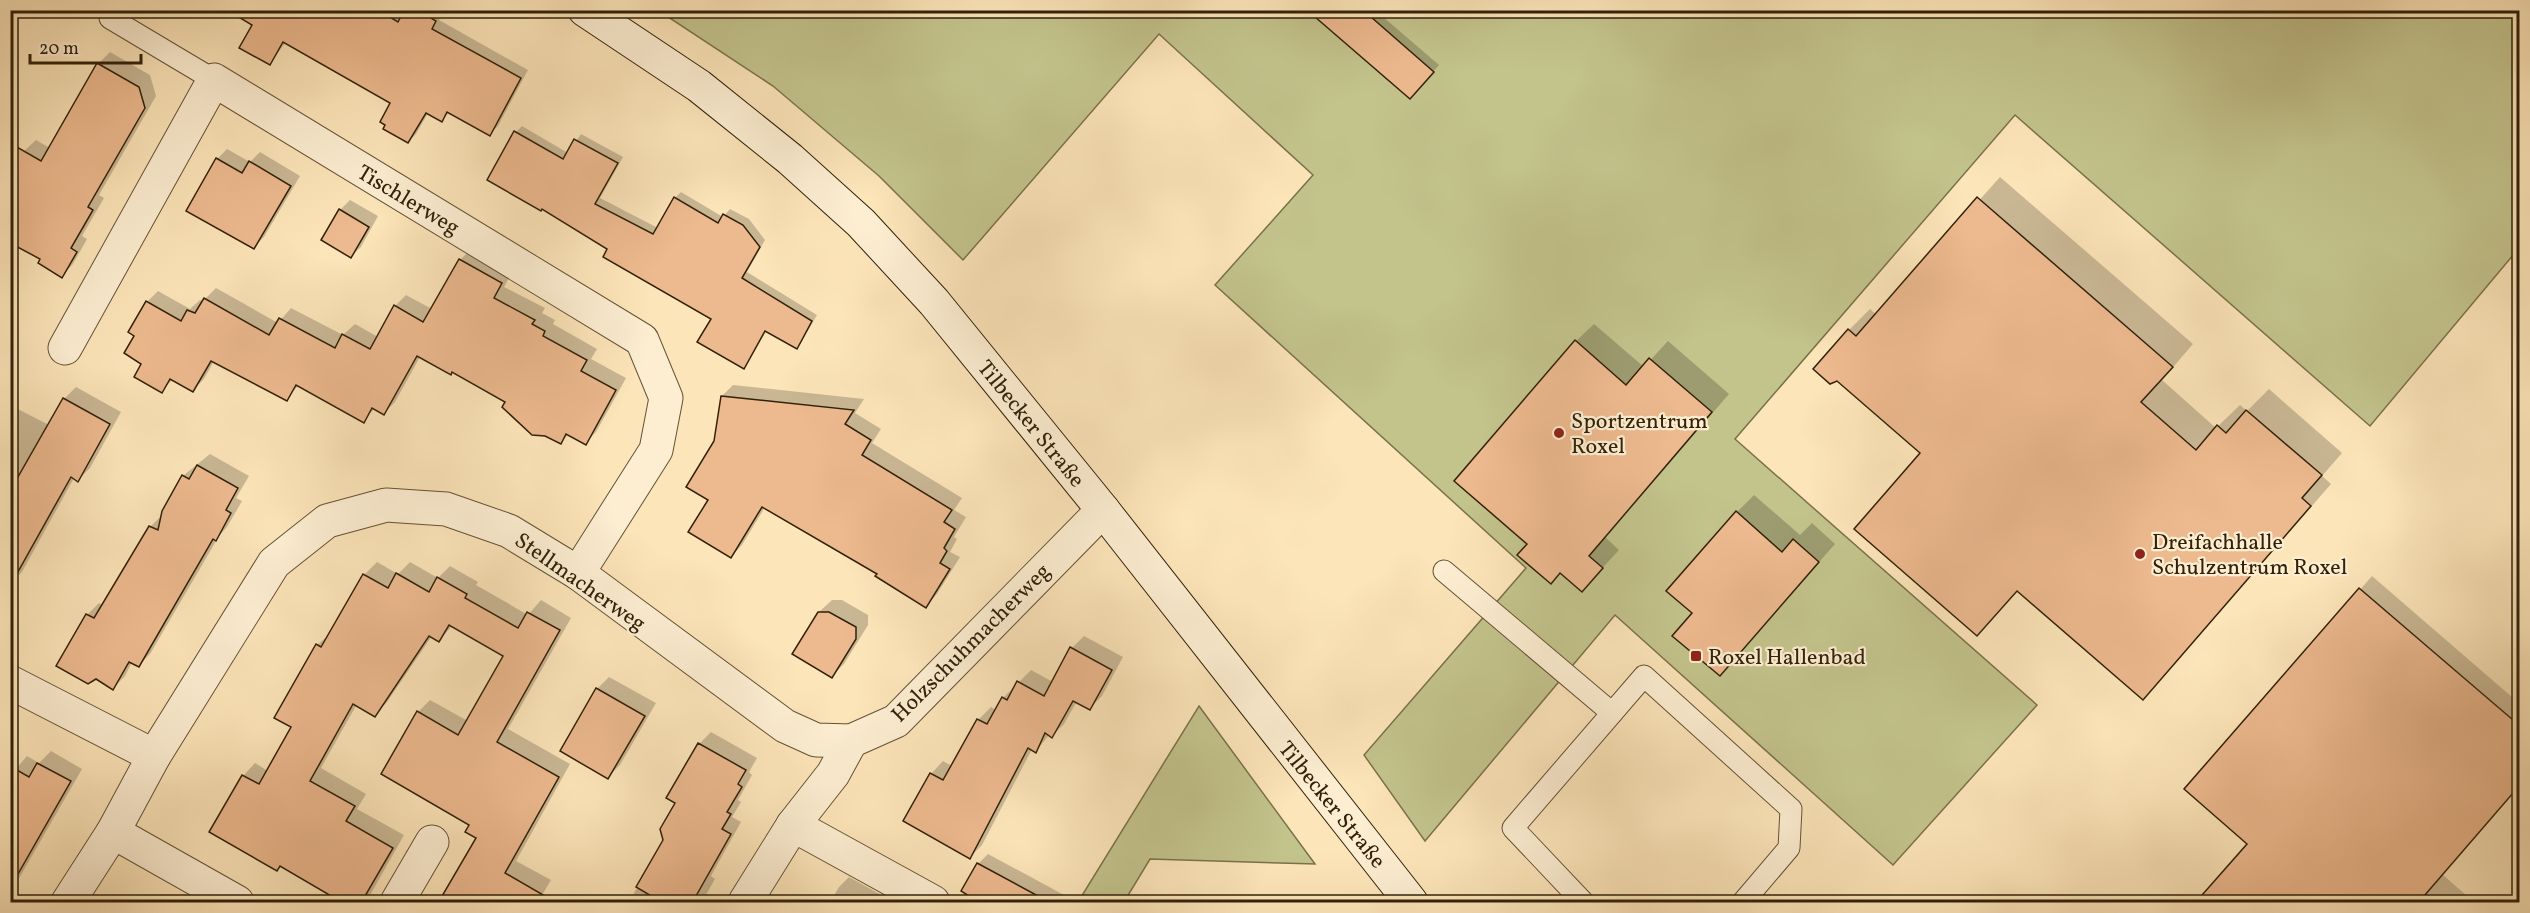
<svg xmlns="http://www.w3.org/2000/svg" width="2530" height="913" viewBox="0 0 2530 913" font-family="Vollkorn,serif">
<rect width="100%" height="100%" fill="#fce5b9"/>
<filter id="stains"><feTurbulence type="fractalNoise" baseFrequency=".00333" numOctaves="4"/><feColorMatrix values="0 0 0 0 .2 0 0 0 0 .09 0 0 0 0 .02 0 0 0 .5 -.17"/></filter>
<radialGradient id="worn" r=".72"><stop offset=".6" stop-color="#630" stop-opacity="0"/><stop offset="1" stop-color="#630" stop-opacity=".3"/></radialGradient>
<g fill="#c3c38c" stroke="#7a724a" stroke-width="1.5">
<polygon points="659,11 2519,11 2519,248 2370,426 2015,115 1735,439 2037,705 1893,865 1615,615 1425,841 1364,755 1526,568 1215,285 1313,175 1159,34 963,260 879,176 773,86"/>
<polygon points="1199,706 1315,864 1150,859 1124,902 1078,902"/>
</g>
<g fill="#0003">
<polygon points="257,10 399,10 404,13 406,10 439,10 443,13 439,20 528,70 498,126 490,134 450,112 441,120 428,113 416,134 408,142 392,102 286,42 270,63 260,12"/>
<polygon points="1309,10 1375,10 1439,65 1416,91"/>
<polygon points="110,52 150,75 156,96 99,195 104,198 82,236 87,239 73,264 62,276 42,258 24,151 36,140 50,148 98,64"/>
<polygon points="522,126 568,153 581,134 623,157 600,198 658,228 675,198 681,192 723,217 730,209 749,219 765,240 747,272 817,315 802,341 797,347 767,330 749,361 743,367 713,318 609,249 516,132"/>
<polygon points="227,149 250,162 260,152 300,176 264,237 254,247 217,159"/>
<polygon points="2000,177 2193,344 2162,380 2216,428 2240,405 2247,411 2269,389 2342,453 2322,476 2331,484 2164,676 2143,698 2018,590 1977,634 1922,453 1849,330 1870,309 1877,315"/>
<polygon points="350,200 378,216 361,247 351,256 340,210"/>
<polygon points="471,249 512,272 504,287 545,308 542,313 555,320 553,324 597,349 591,359 626,378 596,432 585,443 569,434 560,443 507,402 453,371 420,357 395,402 384,413 375,408 363,421 299,385 286,399 214,361 204,379 193,390 173,379 161,392 143,363 136,335 147,302 158,291 190,309 200,300 203,301 216,288 278,323 291,308 343,335 355,324 378,337 395,306 406,295 432,309 460,260"/>
<polygon points="1594,324 1644,367 1668,341 1729,394 1605,537 1619,550 1582,590 1529,544 1576,341"/>
<polygon points="733,385 864,399 855,413 881,429 872,443 962,498 954,510 966,517 954,537 957,539 950,552 960,557 937,594 926,606 879,573 765,507 742,545 731,557 710,500 722,396"/>
<polygon points="76,387 121,412 90,468 78,480 74,478 22,572 10,584 10,405 49,425 64,399"/>
<polygon points="210,454 249,476 236,498 242,501 227,527 219,536 150,654 138,666 132,662 125,676 113,688 87,615 99,603 103,606 150,527 163,514 184,475"/>
<polygon points="1754,495 1800,535 1812,523 1835,544 1720,674 1737,512"/>
<polygon points="377,562 398,574 410,562 438,578 450,566 478,582 476,585 528,615 541,600 571,618 508,729 570,764 516,861 551,880 538,902 440,902 478,837 418,712 430,700 468,721 505,656 453,625 439,640 432,636 387,702 375,715 357,704 321,768 366,794 357,809 404,835 369,897 363,902 346,902 243,776 255,763 268,771 293,727 317,645 331,633 364,575"/>
<polygon points="2372,576 2520,704 2520,785 2442,874 2474,902 2197,902 2249,843 2187,789"/>
<polygon points="832,600 842,600 868,615 868,625 844,664 832,676 819,612"/>
<polygon points="1084,636 1123,657 1102,696 1090,708 1077,701 1064,724 1052,736 1050,734 1036,751 1032,749 982,845 970,857 931,774 943,761 952,766 978,720 991,707 996,710 1003,698 1031,670 1053,682 1072,648"/>
<polygon points="609,677 656,703 620,765 608,777 597,689"/>
<polygon points="711,732 757,758 749,772 752,775 738,800 741,802 732,817 741,822 711,876 715,879 702,902 629,902 664,840 677,802 668,797 699,744"/>
<polygon points="51,751 82,769 10,894 10,776 27,756 39,763"/>
<polygon points="988,854 1064,895 1059,902 964,902 978,864"/>
<polygon points="849,877 894,902 830,902 839,887"/>
<polygon points="186,896 197,902 180,902"/>
</g>
<g fill="#edb98f" stroke="#312109" stroke-width="1.5">
<polygon points="227,10 378,10 398,22 404,10 418,10 436,21 432,29 521,78 490,136 447,112 442,122 426,113 408,143 383,129 385,125 380,122 390,103 283,42 270,65 239,48 252,25"/>
<polygon points="1307,10 1363,10 1434,72 1410,99"/>
<polygon points="97,63 139,87 145,108 88,207 93,210 71,248 77,252 62,278 38,263 40,259 10,243 10,143 41,161"/>
<polygon points="514,131 563,159 574,139 618,163 595,204 653,234 674,197 718,223 723,214 743,225 760,247 742,278 812,321 797,349 765,331 744,369 697,342 711,319 603,257 607,249 542,209 541,211 487,180"/>
<polygon points="216,158 242,173 249,161 291,186 254,249 186,211"/>
<polygon points="1977,197 2173,367 2141,402 2196,450 2217,425 2226,433 2246,410 2322,475 2302,498 2311,506 2143,700 2017,591 1977,636 1854,529 1920,453 1837,381 1830,384 1813,369 1848,329 1856,336"/>
<polygon points="339,209 369,227 351,258 321,240"/>
<polygon points="459,259 502,283 494,298 535,320 532,324 545,331 543,336 587,360 581,371 616,390 586,445 566,434 561,444 545,436 532,435 502,407 505,402 452,372 451,375 417,356 384,415 372,408 364,423 296,385 287,401 211,361 193,392 170,379 162,393 134,377 141,364 124,353 134,336 128,332 146,301 181,321 187,310 195,313 204,298 269,335 279,318 335,348 342,334 370,349 394,305 423,322"/>
<polygon points="1575,340 1626,385 1649,358 1712,412 1589,556 1603,568 1582,592 1560,573 1551,584 1517,555 1527,544 1454,481"/>
<polygon points="721,396 854,410 845,424 871,440 862,455 952,510 944,522 955,529 944,548 947,551 940,563 950,569 926,608 875,576 877,574 762,507 731,558 688,532 708,500 686,487 714,441"/>
<polygon points="63,398 110,424 78,482 71,477 10,586 10,491"/>
<polygon points="197,465 238,488 226,510 231,513 216,541 213,539 139,667 129,662 113,690 96,679 88,684 56,666 86,614 94,618 149,526 158,530 162,511 182,475 189,479"/>
<polygon points="1736,511 1782,552 1793,539 1819,562 1720,676 1672,636 1692,613 1666,591"/>
<polygon points="396,573 429,592 437,577 467,594 465,598 518,628 527,612 560,630 497,742 559,777 505,873 557,903 438,903 476,838 465,832 469,825 381,774 417,711 458,735 503,656 449,625 439,642 429,636 375,717 353,704 310,781 355,806 346,821 393,848 361,903 343,903 280,866 277,871 209,832 242,775 259,784 291,727 274,718 316,644 321,647 363,574 388,588"/>
<polygon points="2359,588 2520,726 2520,785 2418,903 2195,903 2247,844 2184,789"/>
<polygon points="818,612 829,612 856,627 856,639 832,678 792,654"/>
<polygon points="1070,647 1112,670 1090,710 1073,701 1052,738 1045,733 1036,753 1028,748 970,859 903,821 930,773 943,780 977,719 987,724 1002,697 1007,700 1017,681 1044,696"/>
<polygon points="596,688 645,716 608,779 560,751"/>
<polygon points="698,743 746,770 738,784 742,787 727,812 731,814 722,829 731,834 692,903 663,903 636,887 663,840 660,829 675,803 666,798"/>
<polygon points="37,763 71,781 10,888 10,766 29,777"/>
<polygon points="977,863 1051,903 980,903 961,891"/>
</g>
<g fill="none" stroke-linecap="round" stroke-linejoin="round">
<defs>
<g id="service">
<polyline points="110,18 214,80"/>
<polyline points="1444,571 1612,713"/>
<polyline points="1583,902 1513,828 1644,676 1791,809 1789,848 1743,902"/>
</g>
<g id="minor">
<polyline points="65,348 214,80 642,340 666,398 656,450 578,573"/>
<polyline points="10,682 154,756"/>
<polyline points="793,825 933,902"/>
<polyline points="113,832 237,902"/>
<polyline points="68,902 113,832 154,756 274,563 327,521 386,505 446,509 509,531 578,573 785,726 816,740 851,741"/>
<polyline points="397,902 432,842"/>
<polyline points="745,902 793,825 833,774 851,741 896,721 1103,510"/>
</g>
<polyline id="secondary" points="585,10 699,86 790,159 861,223 934,302 1103,510 1411,902"/>
</defs>
<use href="#service" stroke="#645235" stroke-width="23"/>
<use href="#minor" stroke="#645235" stroke-width="35"/>
<use href="#secondary" stroke="#312109" stroke-width="35"/>
<use href="#service" stroke="#fdeed2" stroke-width="21"/>
<use href="#minor" stroke="#fdeed2" stroke-width="33"/>
<use href="#secondary" stroke="#fdeed2" stroke-width="33"/>
</g>
<g fill="#8f2418" stroke="#fdeed2" stroke-width="2">
<circle cx="1559" cy="433" r="6"/>
<circle cx="2140" cy="554" r="6"/>
<rect x="1690" y="650" width="12" height="12" rx="3"/>
</g>
<g text-anchor="middle" stroke-width="4.5" stroke-linejoin="round" paint-order="stroke">
<g font-size="22" fill="#312109" stroke="#fdeed2">
<text transform="translate(409 199) rotate(31)" y="8">Tischlerweg</text>
<text transform="translate(1032 423) rotate(51)" y="8">Tilbecker Straße</text>
<text transform="translate(581 581) rotate(35)" y="8">Stellmacherweg</text>
<text transform="translate(970 642) rotate(-45)" y="8">Holzschuhmacherweg</text>
<text transform="translate(1333 804) rotate(51)" y="8">Tilbecker Straße</text>
</g>
<g font-size="22" fill="#312109" stroke="#fdeed2" text-anchor="start">
<text x="1571" y="428">Sportzentrum<tspan x="1571" dy="25">Roxel</tspan></text>
<text x="2152" y="549">Dreifachhalle<tspan x="2152" dy="25">Schulzentrum Roxel</tspan></text>
<text x="1708" y="664">Roxel Hallenbad</text>
</g>
</g>
<rect width="2530" height="913" fill="none" stroke="#fce5b9" stroke-width="36"/>
<rect x="12" y="12" width="2506" height="889" fill="none" stroke="#312109" stroke-width="3"/>
<rect x="18" y="18" width="2494" height="877" fill="none" stroke="#312109" stroke-width="1.5"/>
<path d="M30 54v9h111v-9" fill="none" stroke="#312109" stroke-width="3"/>
<text x="39" y="54" font-size="18" fill="#312109" stroke="#fdeed2" stroke-width="4.5" paint-order="stroke">20 m</text>
<rect width="100%" height="100%" filter="url(#stains)"/>
<rect width="100%" height="100%" fill="url(#worn)"/>
</svg>
